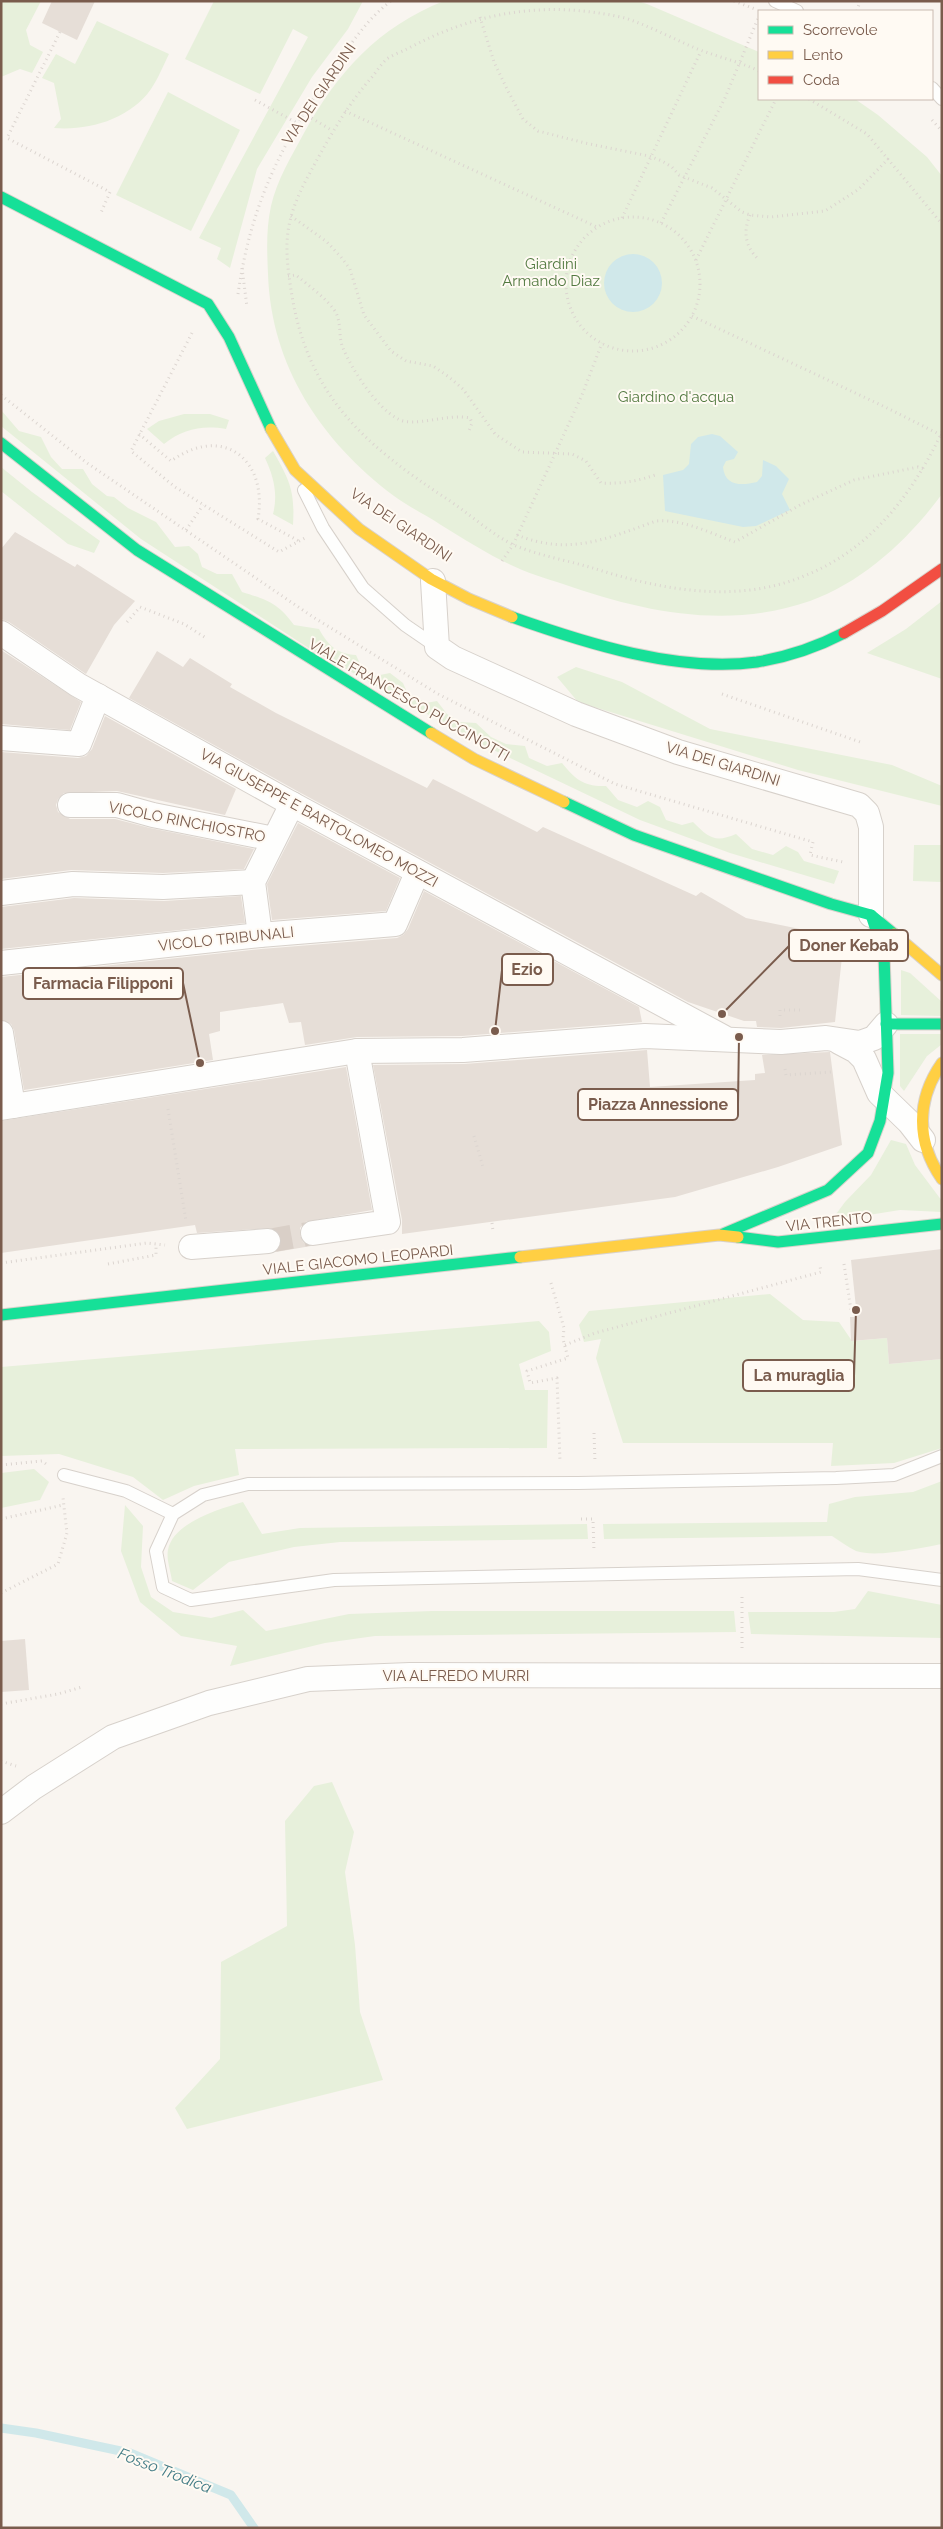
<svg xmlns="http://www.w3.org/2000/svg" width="943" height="2529" viewBox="0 0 943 2529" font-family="Raleway,sans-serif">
<rect width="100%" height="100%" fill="#f9f5f0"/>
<g fill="#e7f0db">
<polygon points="1,1 41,1 26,30 30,45 43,52 32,73 20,69 1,77"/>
<polygon points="214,1 363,1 348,29 312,77 257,169 230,268 217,259 221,248 199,238 308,37 293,29 260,94 185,59"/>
<path d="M444,1H638L647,4L759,52V99H855L878,115L927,157L942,176V494C909,539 863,582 810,601C727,630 643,612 563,584C545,578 527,573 511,565C487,554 464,539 441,525C426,515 409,507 394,496C321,441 271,366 268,274C267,251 266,229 271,206C277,180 291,157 304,133C337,73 378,27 444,1Z"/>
<path d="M97,21L169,54C163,66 158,79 151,89C130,119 89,131 54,128L61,119L54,83L42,78L56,54L75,64Z"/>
<polygon points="168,92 240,130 191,231 116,195"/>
<path d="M1,410L19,431L41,437L51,457L62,469H83L92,484L107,496L114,497L128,508L156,522L175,547L189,546L198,554L202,567L217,574H232L242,592C268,600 278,603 294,625L319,629C328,645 337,654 356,655L362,668L375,676L390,673L403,683L407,692L426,703L437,701L447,714L460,722L476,723L491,737L506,744L525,746L529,758L547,766L562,763C575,779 584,787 606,786L618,800L637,807L648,801L660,807L666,820L682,825L693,822C709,838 715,843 736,834L752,849L773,855L786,846L798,852L804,861L839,871L834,884L730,853L640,820L483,745L310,649L141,539L1,426Z"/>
<path d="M184,414H210L229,420L226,429C202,425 183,429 164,444L147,429L159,421Z"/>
<path d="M273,451C290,481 295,491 293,525L273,514C278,495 274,477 265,458Z"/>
<polygon points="1,467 32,492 100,541 94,553 68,544 1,491"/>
<polygon points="942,601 942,679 867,653 906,629"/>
<polygon points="576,667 622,682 710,729 892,765 942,786 942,806 798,770 578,702 557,677"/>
<polygon points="914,845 942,845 942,882 913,881"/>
<polygon points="901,970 910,973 942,1002 942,1016 901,1015"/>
<polygon points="900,1034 942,1034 942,1044 927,1056 904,1091 900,1086"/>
<polygon points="891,1140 906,1144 915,1165 942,1201 942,1212 900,1210 831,1221 845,1202 871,1175"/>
<polygon points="770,1294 803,1320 839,1322 852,1341 887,1338 889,1364 942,1359 942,1448 894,1463 831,1466 833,1443 623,1443 596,1358 601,1339 584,1342 579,1325 589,1311"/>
<polygon points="539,1321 549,1332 551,1351 519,1364 525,1390 548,1390 547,1448 235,1449 239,1475 194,1486 163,1500 133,1477 59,1454 1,1456 1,1367"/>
<polygon points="34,1469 49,1482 40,1500 1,1508 1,1473"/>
<path d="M942,1481V1544C921,1548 876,1558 856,1551C848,1547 840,1541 832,1536L604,1539L603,1524L827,1522L829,1504L855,1497L913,1492Z"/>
<path d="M243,1502L262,1534L300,1528L587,1524L588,1539L340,1542L294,1547L229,1562L193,1590L172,1581C171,1572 166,1559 168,1550C173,1522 220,1509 243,1502Z"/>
<polygon points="125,1505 143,1526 141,1567 151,1597 173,1612 211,1618 243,1610 266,1631 349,1614 432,1611 734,1611 736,1632 375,1636 325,1643 230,1666 237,1646 181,1636 140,1602 121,1551"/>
<polygon points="868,1591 942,1605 942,1638 751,1634 748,1612 834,1612 855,1609"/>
<polygon points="332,1782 354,1832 345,1872 355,1945 360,2012 383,2080 187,2129 175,2108 220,2059 221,1962 287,1926 285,1821 314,1786"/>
</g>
<g fill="#d0e8ea">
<circle cx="633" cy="283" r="29"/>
<path d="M712,434L720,436L738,452L734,459L726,461L723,467C725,486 741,486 757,482L762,476L763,460L776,466L789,479L782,494L790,510L756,526L743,527L665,511L663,475L683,470L689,464L691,444L698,437Z"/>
</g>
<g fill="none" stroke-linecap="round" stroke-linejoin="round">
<polyline stroke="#d0e8ea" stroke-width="9" points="1,2428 36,2433 130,2453 231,2495 254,2528"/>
</g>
<g fill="#e6ded7">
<polygon points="52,1 95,1 77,40 42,23"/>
<polygon points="15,532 75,567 77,564 135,601 114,625 86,674 9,622 1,619 1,549"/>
<polygon points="1,650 81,702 70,730 1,724"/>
<polygon points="157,651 183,667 190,658 232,684 230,687 276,713 427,788 433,779 537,832 543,827 696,896 701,892 746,918 844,938 835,1022 781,1028 757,1027 756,1021 744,1021 688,1002 299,792 129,698"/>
<polygon points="105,716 236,789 225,815 117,791 64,793 58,799 56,805 58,812 70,819 115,819 150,828 254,849 244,869 163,873 71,870 1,879 1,752 78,758 86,756 92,749"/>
<polygon points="298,823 400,878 386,911 272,920 267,884"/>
<polygon points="424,891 639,1007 642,1022 462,1036 357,1037 305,1045 301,1022 289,1023 283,1003 220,1012 220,1031 209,1034 213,1060 24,1090 14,1030 11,1024 1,1020 1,977 261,949 397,938 403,935 408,929"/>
<polygon points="241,896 245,923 1,949 1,907 74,898 164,901"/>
<polygon points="647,1050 650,1087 755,1080 755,1074 765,1073 762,1055 830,1052 842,1145 778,1167 675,1197 402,1234 402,1220 373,1065 464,1064"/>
<polygon points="346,1067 372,1210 305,1222 300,1228 300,1235 303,1242 311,1246 276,1252 281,1246 282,1239 279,1233 273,1228 197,1233 195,1225 1,1253 1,1121"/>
<polygon points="942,1249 942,1359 889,1364 887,1338 851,1341 850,1317 857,1317 851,1260"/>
<polygon points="25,1639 29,1690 1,1692 1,1641"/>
</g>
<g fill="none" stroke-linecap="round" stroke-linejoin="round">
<polyline stroke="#d9cfc7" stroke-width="24" stroke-dasharray="24 12" stroke-linecap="butt" points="268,1241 313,1233"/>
<defs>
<g id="lane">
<polyline points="775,1 797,11"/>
<polyline points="932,88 942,99"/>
<polyline points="304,490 323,528 363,588 405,625 437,647"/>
<polyline points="942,1456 894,1475 836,1478 578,1483 248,1484 203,1495 173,1514 156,1551 163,1587 191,1600 334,1580 858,1569 942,1580"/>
<polyline points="64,1475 126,1491 173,1514"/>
</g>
<g id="street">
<polyline points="433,581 437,647 453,658 576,714 678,752 859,805 867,813 871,827 871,915"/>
<polyline points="1,633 78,685 292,804 723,1037"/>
<polyline points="1,738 79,744 98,696"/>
<polyline points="70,805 117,805 153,815 274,839"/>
<polyline points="1,893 73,884 163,887 253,882"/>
<polyline points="260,935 253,882 292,804"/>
<polyline points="1,963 260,935 395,924 417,873"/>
<polyline points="1,1033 13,1106"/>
<polyline points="839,1042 856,1051 864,1059 879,1093 909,1122 923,1140"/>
<polyline points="1,1108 357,1051 463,1050 645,1036 781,1042 826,1038 860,1043 874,1038 886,1024"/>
<polyline points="313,1233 388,1222 357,1051"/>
<polyline points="191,1247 268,1241"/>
<polyline points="1,1812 34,1787 113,1737 209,1703 308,1679 410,1675 942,1676"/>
</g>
<g id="fast">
<polyline points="1,197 208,304 229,337 271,429"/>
<polyline points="1,443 137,550 431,733"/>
<path d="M512,617C585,643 679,673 757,662C787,657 817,647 844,633"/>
<polyline points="564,802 634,835 831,904 871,915 894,934"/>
<polyline points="886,1024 942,1024"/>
<polyline points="723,1234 828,1190 868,1153 880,1121 888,1073 884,954 871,915"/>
<polyline points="738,1237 778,1242 942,1224"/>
<polyline points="1,1315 520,1257"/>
</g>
<g id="slow">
<polyline points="271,429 295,470 359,529 431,579 469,599 512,617"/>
<polyline points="431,733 474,759 564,802"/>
<polyline points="894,934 942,975"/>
<path d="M942,1063C916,1100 916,1142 942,1179"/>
<polyline points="520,1257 719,1235 738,1237"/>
</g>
<polyline id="jam" points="844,633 882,611 942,569"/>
</defs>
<use href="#lane" stroke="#d7d1cb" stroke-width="14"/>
<use href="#street" stroke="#d7d1cb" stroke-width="26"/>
<use href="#fast" stroke="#d9d2cb" stroke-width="13"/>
<use href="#slow" stroke="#d9d2cb" stroke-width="13"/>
<use href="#jam" stroke="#d9d2cb" stroke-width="13"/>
<g stroke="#dcd5d0" stroke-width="3" stroke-dasharray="1 4" stroke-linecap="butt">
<polyline points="734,1 755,9"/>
<polyline points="857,11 860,1"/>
<polyline points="480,17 494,62 509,93 523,119 538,131 585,143 649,156 662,161 672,167 679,175 712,188 742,212 750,215 771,217 825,211 859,189 889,158"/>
<polyline points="60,32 7,138 110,192 100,215"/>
<path d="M759,71C738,61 717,57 695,48C672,38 649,26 625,18C547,0 478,11 407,49C401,52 392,55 387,59C381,64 377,71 372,77C350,102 334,129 318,158C307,178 295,199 290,221C284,245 288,271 292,296C309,397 365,445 447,499C467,512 495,537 516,546C541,556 570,561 596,569C662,590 737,604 804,576C870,550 912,495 942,432"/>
<polyline points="809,99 867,134 942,224"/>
<polyline points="255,100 297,123"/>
<polyline points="345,111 597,227"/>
<polyline points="303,113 333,131"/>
<polyline points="932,120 942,131"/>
<path d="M750,215C743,232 745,246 758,259"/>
<path d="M291,216L327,242L341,257L350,269L364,315L391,351L406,361L433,366L449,377L463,389L495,434L522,452L572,454L586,461L601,483C622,484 638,481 658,474"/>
<circle cx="633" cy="284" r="67"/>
<polyline points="622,218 701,51"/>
<polyline points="661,223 725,98 759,16"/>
<polyline points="696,260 776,99"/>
<polyline points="242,268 247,307"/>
<path d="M288,276L296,275C309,286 325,297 335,311C342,323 338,337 343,348C352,370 377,408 398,419C414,428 448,413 470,418L472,423L468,433"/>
<path d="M238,294C251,203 282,142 334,68C351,44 367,19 391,1"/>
<polyline points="692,316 885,407 941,435"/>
<polyline points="192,333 131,451 175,487 279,552 305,538"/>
<polyline points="1,395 87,463 313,617 438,694 615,784 813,842 810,855 843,862"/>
<path d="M139,434L171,461C223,424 268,459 258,519L299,541"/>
<polyline points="186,530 203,505"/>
<path d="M517,535C569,556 606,539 656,521C683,519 710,533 735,542L800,505L854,480L918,467L924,469"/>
<polyline points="502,561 513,545 582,395 602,343"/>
<polyline points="127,622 140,607 184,624 206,638"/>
<polyline points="722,694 863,743"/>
<polyline points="780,1016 780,1010 800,1010"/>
<polyline points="785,1069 786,1075 831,1072"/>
<polyline points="168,1109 186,1221"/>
<polyline points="474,1136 483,1167"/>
<polyline points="492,1223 493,1231"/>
<polyline points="1,1263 147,1243 165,1245"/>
<polyline points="108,1264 156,1255 156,1244"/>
<polyline points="844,1264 851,1310 856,1310"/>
<polyline points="551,1283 564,1328 563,1339 568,1358 527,1371 530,1383 557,1378 560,1461"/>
<polyline points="565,1345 595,1333 821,1272 820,1266"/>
<polyline points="594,1433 595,1462"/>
<polyline points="1,1465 42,1461 46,1464"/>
<polyline points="1,1519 63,1505"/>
<polyline points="581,1519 593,1519 594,1552"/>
<polyline points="1,1593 58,1564 67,1533 63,1498"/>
<polyline points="742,1648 742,1594"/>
<polyline points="1,1704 58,1694 82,1687"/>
<polyline points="1,1761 16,1766"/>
</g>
<use href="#lane" stroke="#fefefd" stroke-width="12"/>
<use href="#street" stroke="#fefefd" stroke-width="24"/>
<use href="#fast" stroke="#16e098" stroke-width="11"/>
<use href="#slow" stroke="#ffcf43" stroke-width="11"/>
<use href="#jam" stroke="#f24e42" stroke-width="11"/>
</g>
<g text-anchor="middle" stroke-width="4" stroke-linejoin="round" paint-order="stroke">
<g font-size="15" fill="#7a5c4d" stroke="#fffaf3">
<text transform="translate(319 94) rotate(-56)" y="5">VIA DEI GIARDINI</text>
<text transform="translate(401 525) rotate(34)" y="5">VIA DEI GIARDINI</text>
<text transform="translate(409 700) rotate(30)" y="5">VIALE FRANCESCO PUCCINOTTI</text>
<text transform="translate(723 764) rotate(17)" y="5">VIA DEI GIARDINI</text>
<text transform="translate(319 818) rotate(29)" y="5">VIA GIUSEPPE E BARTOLOMEO MOZZI</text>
<text transform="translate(187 822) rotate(11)" y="5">VICOLO RINCHIOSTRO</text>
<text transform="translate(226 939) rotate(-6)" y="5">VICOLO TRIBUNALI</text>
<text transform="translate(829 1222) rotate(-6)" y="5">VIA TRENTO</text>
<text transform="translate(358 1260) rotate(-6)" y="5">VIALE GIACOMO LEOPARDI</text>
<text x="456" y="1681">VIA ALFREDO MURRI</text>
</g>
<g font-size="15" fill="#537a41" stroke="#fffaf3">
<text x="551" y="269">Giardini<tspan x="551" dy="17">Armando Diaz</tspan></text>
<text x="676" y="402">Giardino d'acqua</text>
</g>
<g font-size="16" font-style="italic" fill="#437c86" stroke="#fffaf3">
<text transform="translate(165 2470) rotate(21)" y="6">Fosso Trodica</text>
</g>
</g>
<path fill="none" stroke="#7a5c4d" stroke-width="2" d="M722 1014L789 946M495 1031L502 970M200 1063L183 983M739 1037L738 1104M856 1310L854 1376"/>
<g fill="#7a5c4d" stroke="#fffaf3" stroke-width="2">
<circle cx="722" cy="1014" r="5"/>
<circle cx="495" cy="1031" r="5"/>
<circle cx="200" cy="1063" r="5"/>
<circle cx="739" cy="1037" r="5"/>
<circle cx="856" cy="1310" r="5"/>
</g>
<g fill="#fffaf3" stroke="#7a5c4d" stroke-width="2">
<rect x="789" y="930" width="119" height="31" rx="5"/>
<rect x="502" y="954" width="51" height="31" rx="5"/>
<rect x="23" y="968" width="160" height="31" rx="5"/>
<rect x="578" y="1089" width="160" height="31" rx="5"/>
<rect x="743" y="1360" width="111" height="31" rx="5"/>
</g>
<g font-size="16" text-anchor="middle" font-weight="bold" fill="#7a5c4d">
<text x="849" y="951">Doner Kebab</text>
<text x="527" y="975">Ezio</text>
<text x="103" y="989">Farmacia Filipponi</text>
<text x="658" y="1110">Piazza Annessione</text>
<text x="799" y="1381">La muraglia</text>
</g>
<rect width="943" height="2529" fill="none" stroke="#7a5c4d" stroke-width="5"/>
<rect x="758" y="10" width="175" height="90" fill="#fffaf3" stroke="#cabbb1"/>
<rect x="768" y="26" width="25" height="8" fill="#16e098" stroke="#cabbb1"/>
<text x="803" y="35" font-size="15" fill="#7a5c4d">Scorrevole</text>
<rect x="768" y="51" width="25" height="8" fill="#ffcf43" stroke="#cabbb1"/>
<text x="803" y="60" font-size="15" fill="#7a5c4d">Lento</text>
<rect x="768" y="76" width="25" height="8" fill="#f24e42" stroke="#cabbb1"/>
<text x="803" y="85" font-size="15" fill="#7a5c4d">Coda</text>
</svg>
